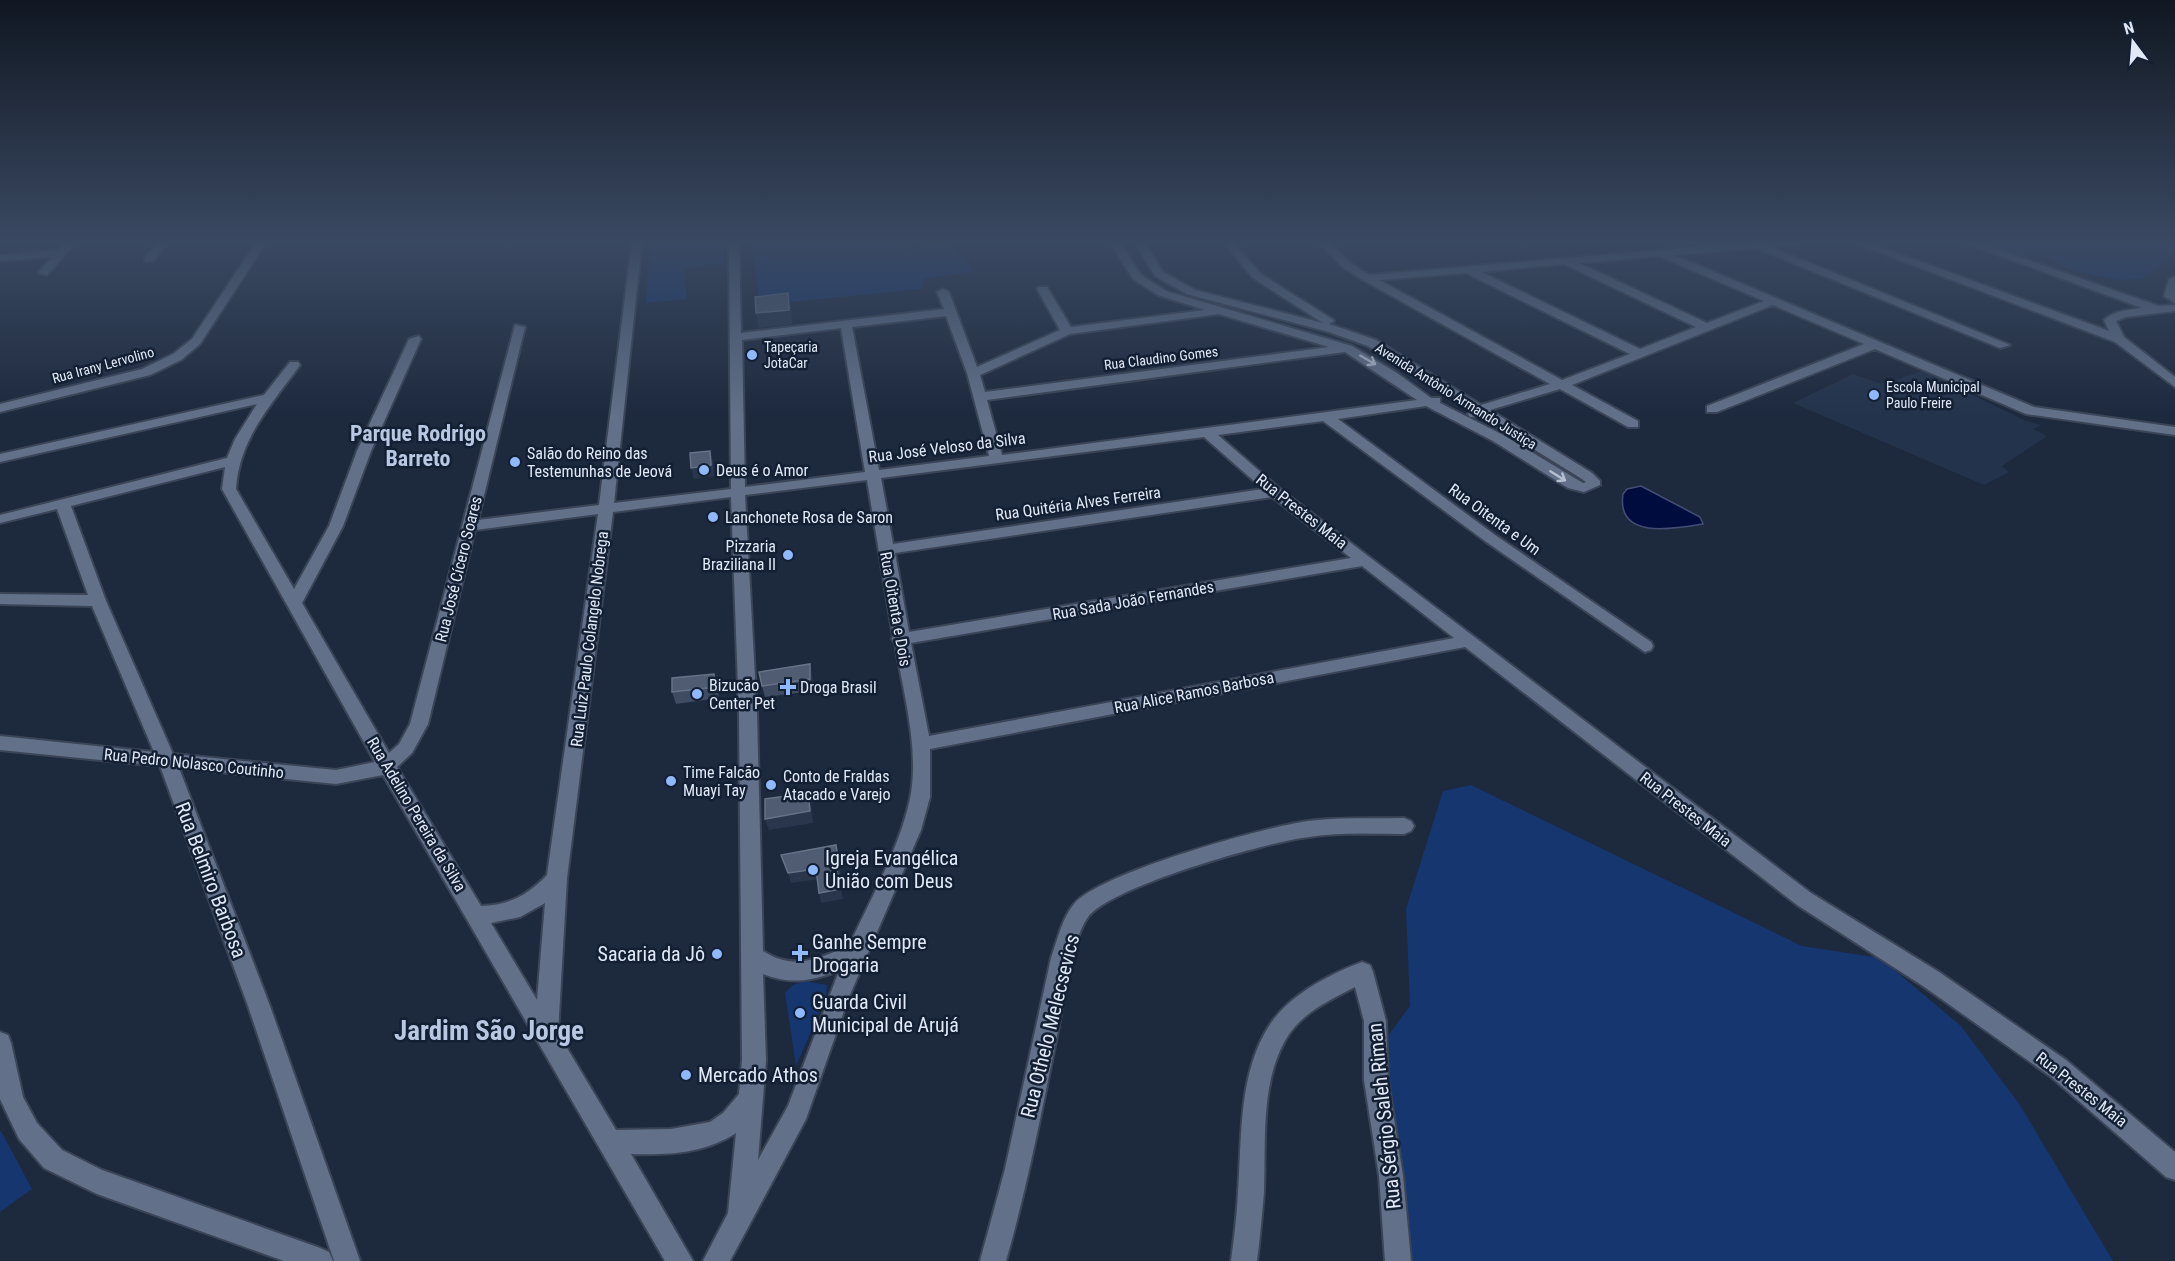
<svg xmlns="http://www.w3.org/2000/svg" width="2175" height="1261" viewBox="0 0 2175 1261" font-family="'Roboto Condensed',sans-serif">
<rect width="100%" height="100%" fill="#1d293d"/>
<polygon fill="#24334c" points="1922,371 1958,388 1896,415 1960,389 2024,420 2041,425 2033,429 2047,436 2002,466 2009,472 1984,485 1793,403 1853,374 1878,383 1887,383"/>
<g fill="#16366f">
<polygon points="650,241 724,241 724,264 684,268 687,299 646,303"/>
<polygon points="751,241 905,241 905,250 948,243 976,271 924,279 921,289 760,305"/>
<path d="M1985,241H2175C2175,255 2158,274 2146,273L2143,279L2118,280L2072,271L2044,256L2022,257L1982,242Z"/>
<polygon points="1471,785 1802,946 1880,958 1961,1026 2020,1105 2113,1261 1401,1261 1382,1044 1410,1006 1406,909 1443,791"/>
<polygon points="805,981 827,985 826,997 796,1066 785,993 793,985"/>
<polygon points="1,1131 32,1189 0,1212 0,1132"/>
</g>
<path fill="#000c3d" stroke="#444e75" stroke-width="1.5" d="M1641,486L1700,517L1703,524C1674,529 1616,540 1623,494L1627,489Z"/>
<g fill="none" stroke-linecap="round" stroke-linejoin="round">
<defs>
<g id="minor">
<polygon points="66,241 77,241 47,275 38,273 52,257 0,261 0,255 58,250"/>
<polygon points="159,241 170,241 153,261 145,261 145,257"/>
<polygon points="257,241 267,241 200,344 181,360 150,375 0,412 0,404 142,369 173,354 192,339"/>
<path d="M632,241H642L614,503L731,489L729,241H739L741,333L944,309L937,292L943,289L949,292L977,367L1060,330L1037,289L1039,287H1047L1071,327L1205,310L1158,295L1133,279L1109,241H1119L1141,275L1166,291L1352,346L1397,373L1431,398H1440V403L1503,435L1583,483L1586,482L1582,479L1480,416L1470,417L1468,414L1471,410L1368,346L1329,332L1187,294L1155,276L1134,241H1144L1163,272L1195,290L1323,323L1253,278L1222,241H1232L1261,274L1332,319L1334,321L1329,324L1376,340L1481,405L1550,384L1363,280L1344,268L1316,241H1327L1352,264L1369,275L1765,241H1805L1800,244L1771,247L2010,345L2000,348L1756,248L1674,255L2034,407L2175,427V435L2026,414L1875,349L1717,412H1707V406L1864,344L1773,305L1572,385L1638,421V427H1628L1560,389L1490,410L1592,473L1600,481V485L1584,492L1568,488L1493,441L1426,406L1338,419L1495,535L1651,642L1653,646L1651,650L1645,652L1485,541L1323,421L1218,435L1280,489L1811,893L1939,972L2066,1060L2175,1152V1180L2166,1177L2050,1076L1923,986L1797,905L1465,647L930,749V797L921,830L849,997L806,1119L730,1261H703L728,1213L736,1133C704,1154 667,1155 631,1154L693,1261H665L383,775L336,784L179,768L270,1006L360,1261H334L248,1006L160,766L0,750V736L154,752L92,606L0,604V594L88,595L57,509L0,523V515L227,458L235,439L257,404L0,462V454L264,395L290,362H298L300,365C272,404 239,438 236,489L294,589L329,526L357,451L409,339L419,336L421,339L371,451L343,526L302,603L389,753L399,744L410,724L515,325L525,327L478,520L599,505ZM1659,256L1764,301L1707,323L1579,263ZM1564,264L1696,327L1640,349L1481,272ZM1466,273L1630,354L1562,380L1379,280ZM1219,314L1329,347L985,392L980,375L1070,334ZM946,316L967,373L989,456L879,470L852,327ZM841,328L865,472L745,487L742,340ZM1345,352L1417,400L1002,455L987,400ZM1204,437L1263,489L893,544L881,478ZM225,467L222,489L375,762L336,770L173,754L106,601L71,506ZM867,480L893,636L892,639L895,643C903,692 920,749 910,799C899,849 871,898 850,944C821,959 793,971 763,951L757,714L745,495ZM731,497L739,714L742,1060L739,1094L723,1113L710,1122L671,1129L616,1130L558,1033L567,878L613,512ZM1272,497L1351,558L909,632L895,553ZM598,514L547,875C528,895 510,905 481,906L397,767L412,753L428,724L475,530ZM1362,566L1454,638L929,736L911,643ZM545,903L537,1000L491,923L520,917ZM839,971L788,1106L758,1160L766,1060L763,974C791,985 811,981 839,971Z"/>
<path d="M1850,241H1864L2109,331L2104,320C2115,310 2129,310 2142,308L1960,241H1974L2159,306L2175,305V311L2126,317L2116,321L2124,337L2175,377V387L2115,342Z"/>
<polygon points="2175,276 2175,303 2164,296 2169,279"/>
<path d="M1404,818L1411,821L1414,826L1411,831L1404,834C1372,834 1340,832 1309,837C1267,842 1112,886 1088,917C1072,939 1064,998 1059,1026C1043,1105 1028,1184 1006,1261H980L1005,1169L1051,958C1057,941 1062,918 1074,904C1100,873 1264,827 1308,821C1340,817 1372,819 1404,818Z"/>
<path d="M1362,962L1370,965L1373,972L1386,1021L1388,1080L1403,1176L1411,1261H1385L1379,1176L1364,1080V1021L1355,987C1330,1000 1301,1013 1286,1039C1260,1083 1266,1144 1264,1192C1262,1215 1260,1238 1257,1261H1231C1234,1238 1237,1215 1238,1192C1242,1137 1238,1071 1271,1023C1291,994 1330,974 1362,962Z"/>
<polygon points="0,1032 8,1035 11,1043 23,1097 37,1123 62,1150 102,1170 320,1248 329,1252 333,1261 284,1261 97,1194 44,1168 19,1139 0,1099"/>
</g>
</defs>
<use href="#minor" stroke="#3b4557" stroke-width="4"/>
<use href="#minor" fill="#627189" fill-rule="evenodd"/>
</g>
<g fill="#3e4b60">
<polygon points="812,675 813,691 765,697 762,686"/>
<polygon points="718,685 719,698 676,704 672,692"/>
</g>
<g fill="#2a364b">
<polygon points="788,293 791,307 792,324 759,328 756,313"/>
<polygon points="710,451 713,461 714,476 694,479 691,468"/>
<polygon points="810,664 812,675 813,691 810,679"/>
<polygon points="714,674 718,685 719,698 716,687"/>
<polygon points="808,793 811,805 813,823 769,830 765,819"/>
<polygon points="836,845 841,875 838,875 843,899 821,903 819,893 836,865"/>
<polygon points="816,869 819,879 791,883 788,873"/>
</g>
<g fill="#505c71" stroke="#667286" stroke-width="1.5">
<polygon points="788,293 789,310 756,313 755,297"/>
<polygon points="710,451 711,465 691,468 690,453"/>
<polygon points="810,664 810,679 762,686 759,672"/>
<polygon points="714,674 716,687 672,692 672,678"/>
<polygon points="808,793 810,811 765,819 765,799"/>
<polygon points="836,845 839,865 836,865 841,889 819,893 816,869 788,873 781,855"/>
</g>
<defs><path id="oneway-shaft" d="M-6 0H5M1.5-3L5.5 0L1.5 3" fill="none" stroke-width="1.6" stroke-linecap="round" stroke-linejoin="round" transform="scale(1.5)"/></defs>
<g stroke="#b5bfd0">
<use href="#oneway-shaft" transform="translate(1368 360) rotate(30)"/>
<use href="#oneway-shaft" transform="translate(1558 476) rotate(32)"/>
</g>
<linearGradient id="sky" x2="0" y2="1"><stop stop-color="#101722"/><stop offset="0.58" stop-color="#3a4962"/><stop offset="1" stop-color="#3a4962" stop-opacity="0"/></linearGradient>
<rect width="2175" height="417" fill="url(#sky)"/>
<g fill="#90b8fd" stroke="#131f33" stroke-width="2">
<circle cx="752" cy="355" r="6"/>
<circle cx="1874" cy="395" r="6"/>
<circle cx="515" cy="462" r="6"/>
<circle cx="704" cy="470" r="6"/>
<circle cx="713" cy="517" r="6"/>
<circle cx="788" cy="555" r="6"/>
<path d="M785 678h6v6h6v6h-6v6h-6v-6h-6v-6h6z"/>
<circle cx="697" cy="694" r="6"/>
<circle cx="671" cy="781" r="6"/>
<circle cx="771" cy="785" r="6"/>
<circle cx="813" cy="870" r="6"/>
<path d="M797 944h6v6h6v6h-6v6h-6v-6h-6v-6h6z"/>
<circle cx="717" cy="954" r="6"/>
<circle cx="800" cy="1013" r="6"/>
<circle cx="686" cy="1075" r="6"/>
</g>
<g text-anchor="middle" stroke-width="5" stroke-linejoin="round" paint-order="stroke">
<g font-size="14" fill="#e1e9f7" stroke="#131f33" text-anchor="start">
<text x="764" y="352">Tapeçaria<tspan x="764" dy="16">JotaCar</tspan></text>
<text x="1886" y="392">Escola Municipal<tspan x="1886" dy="16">Paulo Freire</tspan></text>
</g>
<g font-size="14" fill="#e1e9f7" stroke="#131f33">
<text transform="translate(1161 358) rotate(-7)" y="5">Rua Claudino Gomes</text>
<text transform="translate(103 365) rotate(-15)" y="5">Rua Irany Lervolino</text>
<text transform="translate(1456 396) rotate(32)" y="5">Avenida Antônio Armando Justiça</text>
</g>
<g font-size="16" fill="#e1e9f7" stroke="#131f33">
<text transform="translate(947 447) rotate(-7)" y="6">Rua José Veloso da Silva</text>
<text transform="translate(1078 503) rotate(-8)" y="6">Rua Quitéria Alves Ferreira</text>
<text transform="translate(1302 511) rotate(38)" y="6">Rua Prestes Maia</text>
<text transform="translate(1495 519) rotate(36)" y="6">Rua Oitenta e Um</text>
<text transform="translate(458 569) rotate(-76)" y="6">Rua José Cícero Soares</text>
<text transform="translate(1133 600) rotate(-10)" y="6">Rua Sada João Fernandes</text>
<text transform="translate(896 609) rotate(80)" y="6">Rua Oitenta e Dois</text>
<text transform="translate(589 639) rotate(-83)" y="6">Rua Luiz Paulo Colangelo Nobrega</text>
<text transform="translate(1194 692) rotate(-11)" y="6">Rua Alice Ramos Barbosa</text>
<text transform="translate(194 763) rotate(6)" y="6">Rua Pedro Nolasco Coutinho</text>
<text transform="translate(1686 809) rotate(38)" y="6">Rua Prestes Maia</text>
<text transform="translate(417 814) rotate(59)" y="6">Rua Adelino Pereira da Silva</text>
<text transform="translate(2082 1089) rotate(38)" y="6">Rua Prestes Maia</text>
</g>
<g font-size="16" fill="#e1e9f7" stroke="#131f33" text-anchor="start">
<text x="527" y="459">Salão do Reino das<tspan x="527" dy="18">Testemunhas de Jeová</tspan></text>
<text x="716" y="476">Deus é o Amor</text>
<text x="725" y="523">Lanchonete Rosa de Saron</text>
<text x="776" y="552" text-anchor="end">Pizzaria<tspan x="776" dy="18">Braziliana II</tspan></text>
<text x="709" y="691">Bizucão<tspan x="709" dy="18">Center Pet</tspan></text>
<text x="800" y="693">Droga Brasil</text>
<text x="683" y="778">Time Falcão<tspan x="683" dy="18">Muayi Tay</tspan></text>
<text x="783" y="782">Conto de Fraldas<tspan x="783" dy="18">Atacado e Varejo</tspan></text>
</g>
<g font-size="20" fill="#e1e9f7" stroke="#131f33" text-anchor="start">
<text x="825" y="865">Igreja Evangélica<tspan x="825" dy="23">União com Deus</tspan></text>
<text x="812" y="949">Ganhe Sempre<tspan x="812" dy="23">Drogaria</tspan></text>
<text x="705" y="961" text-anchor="end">Sacaria da Jô</text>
<text x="812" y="1009">Guarda Civil<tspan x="812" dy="23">Municipal de Arujá</tspan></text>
<text x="698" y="1082">Mercado Athos</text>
</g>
<g font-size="20" fill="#e1e9f7" stroke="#131f33">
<text transform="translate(211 880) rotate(69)" y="7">Rua Belmiro Barbosa</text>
<text transform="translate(1050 1026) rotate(-76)" y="7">Rua Othelo Melecsevics</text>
<text transform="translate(1384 1116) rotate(-96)" y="7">Rua Sérgio Saleh Riman</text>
</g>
<g font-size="22" font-weight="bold" fill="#b8c8e3" stroke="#131f33">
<text x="418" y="441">Parque Rodrigo<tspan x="418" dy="25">Barreto</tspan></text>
</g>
<g font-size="27" font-weight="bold" fill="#b8c8e3" stroke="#131f33">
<text x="489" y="1040">Jardim São Jorge</text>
</g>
</g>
<g transform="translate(2133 42) rotate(344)" stroke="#131f33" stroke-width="4.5" paint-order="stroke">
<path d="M0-4.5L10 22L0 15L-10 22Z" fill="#e1e9f7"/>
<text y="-9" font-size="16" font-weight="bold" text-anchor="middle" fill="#e1e9f7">N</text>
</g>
</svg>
